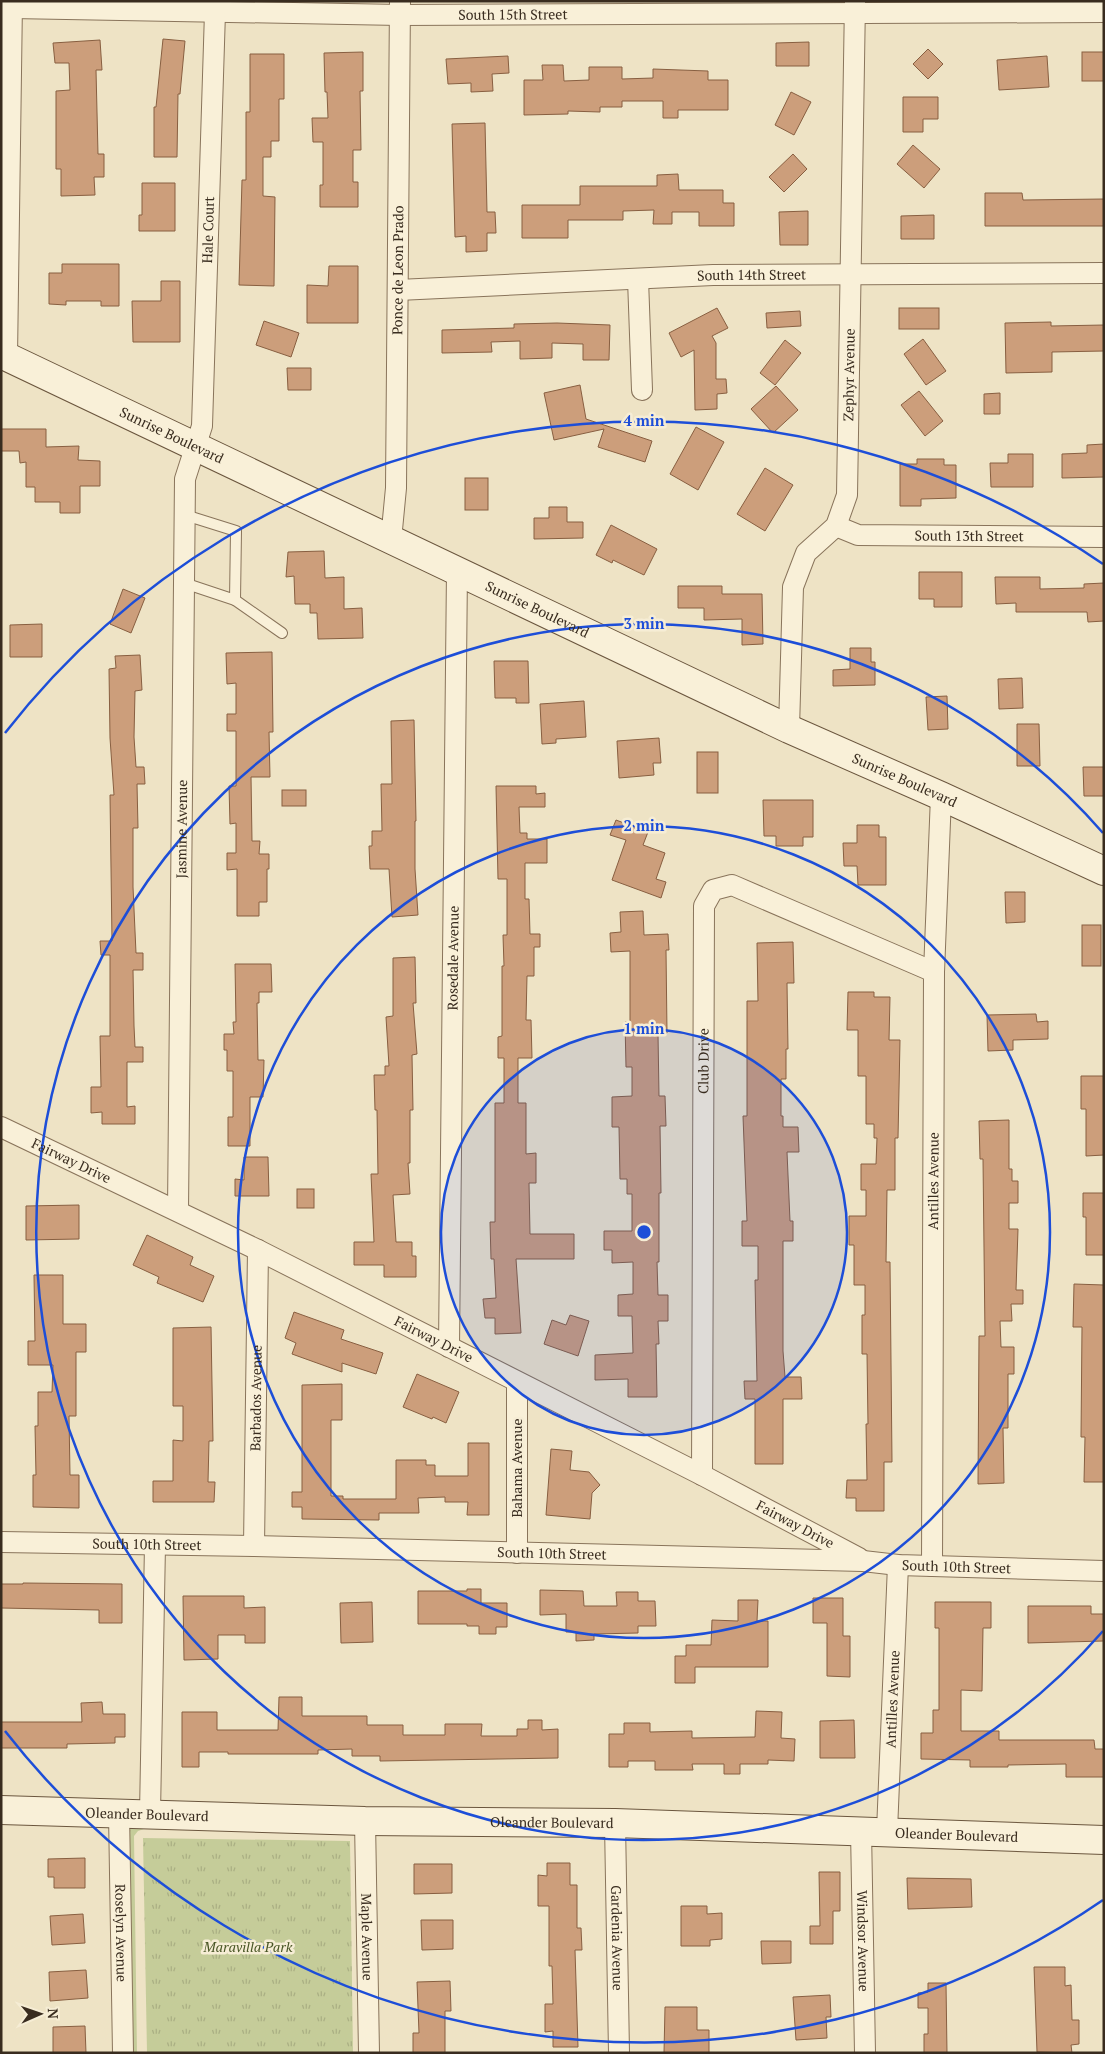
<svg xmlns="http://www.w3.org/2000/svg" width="1105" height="2054" viewBox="0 0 1105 2054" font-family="'PT Serif',serif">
<defs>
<pattern id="grass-tufts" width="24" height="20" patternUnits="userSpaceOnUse" patternTransform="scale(1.25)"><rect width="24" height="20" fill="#c5cc99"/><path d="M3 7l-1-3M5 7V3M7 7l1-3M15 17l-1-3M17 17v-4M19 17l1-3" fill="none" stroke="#aaaf83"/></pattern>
</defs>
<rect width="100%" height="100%" fill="#eee3c5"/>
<g fill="url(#grass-tufts)">
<polygon points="129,1821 350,1832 144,1829 138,1831 134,1836 137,2053 133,2053"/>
<polygon points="143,1838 350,1841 353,2053 147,2053"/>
</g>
<g fill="#cc9e7b" stroke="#885f41">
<polygon points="163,39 185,41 180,94 178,94 177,157 154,157 154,107 156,107"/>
<polygon points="100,40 102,70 96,70 98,154 104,154 104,177 94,177 95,195 61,196 61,169 56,169 56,91 70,90 69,63 55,63 53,43"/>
<polygon points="809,42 809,66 776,66 776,43"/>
<polygon points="928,49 943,64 928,79 913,64"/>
<polygon points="363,52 363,91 360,91 361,150 353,150 353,182 358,182 358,207 320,207 320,185 323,185 323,142 313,142 312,118 328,118 327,92 325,92 324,53"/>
<rect x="1082" y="52" width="22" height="29"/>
<polygon points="250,54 284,54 284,99 279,99 279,141 271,141 271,157 263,157 263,196 275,197 274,286 239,285 242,180 246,180 246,112 250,112"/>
<polygon points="508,56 509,73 492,74 493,91 471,92 471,83 448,84 446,59"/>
<polygon points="1047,56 1049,87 999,90 997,60"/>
<polygon points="542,65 563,65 564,81 589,80 589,67 622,67 622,79 653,78 653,69 708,71 708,80 728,80 728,110 678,110 678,118 663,118 663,101 622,101 622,107 600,107 600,112 568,111 568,114 524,115 524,80 543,80"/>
<polygon points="791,92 811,102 794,135 775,125"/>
<polygon points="903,97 938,97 938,119 923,119 923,132 903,132"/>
<polygon points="485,123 487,212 495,212 496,233 487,233 487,251 466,252 466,236 455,237 452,124"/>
<polygon points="913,145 940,169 924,188 897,164"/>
<polygon points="793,154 807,169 784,192 769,177"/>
<polygon points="678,174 679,190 723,190 723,203 734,203 734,226 699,226 699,212 672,212 672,224 653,224 654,210 623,211 623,220 568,220 568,238 522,238 522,205 580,205 580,186 657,186 657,175"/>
<polygon points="142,183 175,183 175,231 139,231 139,215 142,215"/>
<polygon points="985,193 1022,193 1023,200 1104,199 1104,226 985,226"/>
<polygon points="808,211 808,245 780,245 779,212"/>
<polygon points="934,215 934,239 901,239 901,216"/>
<polygon points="62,264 119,264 119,306 101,306 101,301 66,301 66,305 49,304 49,273 62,273"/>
<polygon points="329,266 358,266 358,323 307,323 307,285 328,286"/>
<polygon points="161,281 180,281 180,342 133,342 132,301 161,301"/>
<polygon points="717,308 728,328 712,336 716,343 716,379 726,379 727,393 717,394 717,409 695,410 694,350 681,357 669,333"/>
<rect x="899" y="308" width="40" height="21"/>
<polygon points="800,311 801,326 767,328 766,313"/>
<polygon points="264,321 299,333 291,357 256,345"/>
<polygon points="1051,322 1051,326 1104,325 1104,351 1052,352 1052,372 1006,373 1005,323"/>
<polygon points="557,323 610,325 609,360 583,360 583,344 552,343 552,358 520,359 520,341 491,342 492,352 442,353 442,330 514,328 514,324"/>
<polygon points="923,339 946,371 926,385 904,354"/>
<polygon points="785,340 801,353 775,385 760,373"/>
<polygon points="287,368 311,368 311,390 288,390"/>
<polygon points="580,385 586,419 652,441 645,462 598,447 604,429 554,440 544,393"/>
<polygon points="776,386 798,410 773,433 751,409"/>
<polygon points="919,391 943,421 925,436 901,405"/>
<polygon points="1000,393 1000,414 984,414 984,394"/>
<polygon points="696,427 724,442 698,490 670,474"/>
<polygon points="1,429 46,429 46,447 79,446 78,460 100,461 100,486 80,486 80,513 60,513 60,502 35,502 35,487 26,487 26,462 20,463 19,451 1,451"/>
<polygon points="1104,444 1104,477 1062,478 1062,454 1087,453 1087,445"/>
<polygon points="1008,454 1033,454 1033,487 991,487 990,463 1008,463"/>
<polygon points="917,459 944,459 944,465 956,465 956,498 921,499 921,506 900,506 900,464 917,464"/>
<polygon points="765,468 793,485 765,531 737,514"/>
<rect x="465" y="478" width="23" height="32"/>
<polygon points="549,507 567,507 567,522 583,522 583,538 534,539 534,518 549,518"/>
<polygon points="611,525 657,549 644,575 613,560 612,563 596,555"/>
<polygon points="324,551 325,578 344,577 344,609 362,608 363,638 318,639 317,613 310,613 310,604 295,604 294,576 286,577 288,552"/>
<polygon points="919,572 962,572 962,607 934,607 934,599 919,599"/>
<polygon points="995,577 1040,577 1040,589 1084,588 1084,584 1104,583 1104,621 1088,622 1087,612 1016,612 1016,603 996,604"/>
<polygon points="678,586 722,586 722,594 762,594 763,644 742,645 742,619 704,620 704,608 678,608"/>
<polygon points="123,589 145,598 131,633 110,624"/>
<polygon points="42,624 42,657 10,657 10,625"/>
<polygon points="850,648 871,648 871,662 875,662 875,685 833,686 833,670 850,669"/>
<polygon points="272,652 273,732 269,732 270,777 251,777 252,841 260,841 259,854 269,854 269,869 267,869 267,902 259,902 259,916 237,916 237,869 227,870 227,853 236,853 236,823 230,824 229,786 236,786 236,731 227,731 227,714 236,714 236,683 227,684 226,653"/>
<polygon points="140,655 142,690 135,691 134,737 136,767 144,767 145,784 137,784 138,828 133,828 133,887 136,953 143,953 143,970 133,970 134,1026 135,1047 143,1047 143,1062 127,1062 127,1107 135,1106 135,1124 102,1124 102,1112 91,1113 91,1087 101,1087 100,1036 110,1036 110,955 101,955 100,941 112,941 110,795 114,795 110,738 109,669 116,668 115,656"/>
<polygon points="494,661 528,661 529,703 516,703 516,698 495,698"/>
<polygon points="1022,678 1023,708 999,709 998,679"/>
<polygon points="947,696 948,729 928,730 926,697"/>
<polygon points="584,701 586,737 556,739 556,743 542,744 540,704"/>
<polygon points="414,720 416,821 415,821 415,869 418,915 392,917 389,869 370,869 369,846 372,846 372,831 382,831 381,784 392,784 391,721"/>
<polygon points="1017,724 1039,724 1040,766 1017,766"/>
<polygon points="659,738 661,763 653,763 654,775 619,778 617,741"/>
<rect x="697" y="752" width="21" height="41"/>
<polygon points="1083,767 1104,767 1104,796 1084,796"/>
<polygon points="496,786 536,786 536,794 545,793 545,807 519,807 520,833 527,833 527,839 547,839 547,863 525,863 525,899 529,899 530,934 540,934 540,947 534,947 534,976 527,976 526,1020 531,1020 532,1058 518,1058 518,1103 526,1103 526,1154 536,1153 536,1183 529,1183 530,1234 574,1234 574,1259 516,1259 521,1333 495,1334 495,1318 485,1318 483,1299 496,1298 494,1259 491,1259 490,1222 495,1222 495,1103 504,1103 504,1058 498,1058 498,1037 502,1036 502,966 504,966 503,935 507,935 507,879 498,879"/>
<rect x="282" y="790" width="24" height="16"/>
<polygon points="763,800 813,800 813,837 803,837 803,846 776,846 776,836 764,836"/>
<polygon points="616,820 648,832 643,845 665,853 656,879 666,882 661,898 612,880 626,840 610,835"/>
<polygon points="857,825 879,825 879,837 886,837 886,885 858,885 857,866 844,866 843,843 857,843"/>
<polygon points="1005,892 1025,892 1025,922 1006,923"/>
<polygon points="643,911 644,935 668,934 669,950 666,950 667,1033 658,1034 659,1096 665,1096 666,1126 660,1126 661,1193 659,1193 659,1262 657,1262 658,1295 668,1295 668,1321 658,1321 659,1344 656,1344 657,1397 628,1397 628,1379 595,1380 595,1355 633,1353 632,1316 618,1316 618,1295 633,1294 633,1262 612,1263 612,1250 604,1250 604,1231 632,1231 632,1194 627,1194 627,1179 620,1179 619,1127 612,1127 612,1097 632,1096 632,1067 626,1067 625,1022 630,1022 630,951 611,952 610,933 621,932 620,912"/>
<rect x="1082" y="925" width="19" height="41"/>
<polygon points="793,942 794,983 787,983 788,1049 786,1049 786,1079 781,1079 781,1116 783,1116 783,1127 798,1127 799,1152 787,1152 790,1221 793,1221 793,1241 783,1241 783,1351 785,1377 801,1377 802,1399 783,1399 783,1464 755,1464 755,1399 745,1399 744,1381 757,1381 755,1280 758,1280 758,1246 742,1246 742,1221 747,1221 743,1116 747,1116 747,1001 758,1001 757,943"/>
<polygon points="415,957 416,1003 413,1003 417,1054 412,1055 413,1110 410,1110 410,1163 408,1163 410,1194 393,1195 396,1242 412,1242 412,1256 416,1256 416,1277 384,1277 384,1265 354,1265 354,1242 374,1242 371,1174 378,1174 377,1110 375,1110 374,1075 385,1075 385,1066 389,1066 386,1017 393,1016 393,958"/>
<polygon points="235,964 271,964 272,992 259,992 259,1003 257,1003 258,1060 264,1060 263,1097 250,1097 250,1146 228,1146 228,1117 233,1117 233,1071 227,1071 227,1050 224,1050 224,1034 234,1034 233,1022 236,1022"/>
<polygon points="848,992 874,992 874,997 890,997 889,1040 900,1040 898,1138 895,1138 895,1190 887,1190 886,1262 890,1262 892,1462 884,1462 884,1511 856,1511 856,1498 846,1498 847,1480 867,1480 866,1424 868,1424 867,1354 862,1354 862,1315 865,1315 865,1285 854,1285 854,1245 849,1245 849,1216 866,1216 866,1190 861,1190 861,1164 876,1164 877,1138 874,1138 874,1124 866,1124 866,1076 858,1076 858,1030 847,1030"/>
<polygon points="1036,1014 1037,1022 1048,1021 1048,1039 1013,1040 1013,1050 988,1051 987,1015"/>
<polygon points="1081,1076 1104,1076 1104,1155 1086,1156 1086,1109 1081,1109"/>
<polygon points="1009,1120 1009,1169 1012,1169 1012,1181 1018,1181 1018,1203 1009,1203 1009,1229 1018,1229 1016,1290 1023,1290 1023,1304 1011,1304 1012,1321 1000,1321 1001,1347 1014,1347 1014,1374 1008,1374 1008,1428 1003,1428 1004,1483 978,1484 979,1336 985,1336 983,1159 980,1159 979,1121"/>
<polygon points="244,1157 268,1157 269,1196 235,1196 235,1179 244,1180"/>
<rect x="297" y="1189" width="17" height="19"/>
<polygon points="1083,1193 1104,1193 1104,1255 1086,1255 1086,1217 1083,1217"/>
<polygon points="79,1205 79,1239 26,1240 26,1206"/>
<polygon points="147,1235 193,1257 190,1265 214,1276 203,1302 157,1283 159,1277 133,1265"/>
<polygon points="34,1275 63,1275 63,1324 86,1324 86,1352 76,1352 76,1416 69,1416 70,1475 79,1475 79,1508 33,1507 33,1475 36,1475 35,1426 38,1426 38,1392 52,1392 53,1365 28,1365 28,1341 35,1341"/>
<polygon points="1074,1284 1104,1285 1104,1482 1084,1482 1085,1437 1081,1437 1082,1327 1073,1327"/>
<polygon points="294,1312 344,1330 341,1339 383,1353 376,1374 342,1363 342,1372 292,1354 296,1343 285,1338"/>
<polygon points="570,1315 589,1321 578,1356 544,1344 552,1320 566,1325"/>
<polygon points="211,1327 213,1441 209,1441 208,1482 215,1482 214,1502 153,1502 153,1481 173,1481 173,1440 183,1441 183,1406 173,1406 173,1328"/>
<polygon points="417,1374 459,1392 446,1423 433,1417 432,1419 403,1407"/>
<polygon points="342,1384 342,1420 331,1420 331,1496 343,1496 343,1499 396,1499 396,1460 426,1460 426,1465 435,1465 435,1476 468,1476 468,1443 489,1443 489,1515 467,1515 468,1502 445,1502 445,1497 418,1498 419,1513 379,1513 379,1520 302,1519 302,1507 292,1507 292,1492 302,1492 302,1385"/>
<polygon points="551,1449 572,1451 570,1470 589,1472 600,1485 592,1493 590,1519 546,1515"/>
<polygon points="23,1583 122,1584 122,1623 99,1623 99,1610 1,1608 1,1584 23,1584"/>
<polygon points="467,1589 481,1589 481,1603 507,1603 507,1627 496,1627 496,1634 479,1634 479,1626 467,1626 467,1624 418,1624 418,1591 467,1591"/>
<polygon points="540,1590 583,1591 584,1606 617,1606 616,1592 638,1592 638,1601 655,1601 656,1626 638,1626 638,1633 594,1634 594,1640 576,1641 576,1632 566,1632 566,1614 540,1615"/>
<polygon points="183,1596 244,1596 244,1608 265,1607 265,1643 245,1643 245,1635 218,1635 218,1659 184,1660"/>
<polygon points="813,1598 843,1598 843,1636 850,1636 850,1677 827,1676 827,1623 813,1623"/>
<polygon points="738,1600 758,1600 757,1621 768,1621 768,1667 695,1667 695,1683 675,1683 675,1656 686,1656 686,1645 711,1645 712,1620 738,1621"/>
<polygon points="372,1602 373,1642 341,1643 340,1603"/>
<polygon points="935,1602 991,1602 991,1628 983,1628 982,1691 961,1690 961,1731 999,1731 999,1740 1094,1740 1095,1749 1104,1749 1104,1777 1066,1777 1066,1764 1008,1765 1008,1767 970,1767 970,1760 921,1759 921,1733 933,1733 933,1710 939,1710 939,1628 935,1628"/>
<polygon points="1028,1606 1091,1606 1091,1614 1104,1614 1104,1641 1028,1643"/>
<polygon points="279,1697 302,1697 302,1716 367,1716 367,1725 403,1725 403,1735 445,1735 445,1724 482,1724 481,1736 517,1736 517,1729 528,1729 528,1720 542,1720 542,1730 558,1729 558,1758 380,1761 380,1756 352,1756 352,1749 318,1750 318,1754 228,1754 228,1752 199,1752 199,1767 182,1767 182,1712 217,1712 217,1730 278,1730"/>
<polygon points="102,1702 103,1714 125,1714 125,1737 115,1737 115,1743 67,1744 67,1748 1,1748 1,1722 82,1722 81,1703"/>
<polygon points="756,1711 782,1712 781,1738 795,1739 794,1761 768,1760 768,1764 740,1764 740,1774 724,1774 724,1764 692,1764 693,1770 655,1770 655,1761 628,1761 628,1767 609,1767 609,1734 624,1734 624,1723 650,1723 650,1732 692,1731 692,1738 755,1737"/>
<polygon points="854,1720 855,1758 820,1758 820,1721"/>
<polygon points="85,1858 85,1888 54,1888 54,1877 48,1877 48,1859"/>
<polygon points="547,1863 570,1863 570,1885 577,1885 577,1928 581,1928 582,1950 575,1950 578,2047 553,2047 553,2031 545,2032 545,2004 553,2004 552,1966 549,1966 549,1906 538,1906 538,1875 547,1876"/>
<polygon points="414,1864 452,1864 452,1893 414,1894"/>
<polygon points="819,1872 840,1872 840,1911 833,1911 833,1944 810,1944 810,1926 820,1926"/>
<polygon points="907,1878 971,1879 972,1907 908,1909"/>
<polygon points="681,1906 707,1906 707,1914 722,1913 722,1939 710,1940 710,1946 681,1946"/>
<polygon points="83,1914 85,1943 52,1945 50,1916"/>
<polygon points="421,1920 453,1920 453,1949 422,1950"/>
<polygon points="761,1941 791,1941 791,1963 762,1964"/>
<polygon points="1034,1967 1065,1967 1065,1986 1071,1985 1072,2020 1079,2020 1079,2044 1071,2045 1072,2053 1037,2052"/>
<polygon points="86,1970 88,1998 50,2001 49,1972"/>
<polygon points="450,1981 451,2011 445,2011 445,2053 413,2053 413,2033 419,2033 417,1982"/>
<polygon points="928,1983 946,1983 947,2053 924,2053 924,2034 928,2034 928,2008 918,2008 918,1993 928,1992"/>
<polygon points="830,1995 831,2017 826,2017 827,2038 796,2040 793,1997"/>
<polygon points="665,2007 697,2007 697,2030 709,2030 709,2053 664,2053"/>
<polygon points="85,2026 86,2053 53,2053 53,2027"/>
</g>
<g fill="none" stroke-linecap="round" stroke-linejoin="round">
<defs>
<g id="lane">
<polyline points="184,583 235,600 236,531 185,515"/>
<polyline points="235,600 282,633"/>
</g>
<g id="street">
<path id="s1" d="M12,8L400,15L1104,12"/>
<polyline points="638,279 642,390"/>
<path id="s2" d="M398,290L713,275L1104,273"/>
<polyline points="7,357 12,1"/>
<path id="s3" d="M836,526L858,535L1104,537"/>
<path id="s4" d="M391,540L396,488L400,1"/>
<path id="s5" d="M789,729L793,587L806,553L836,526L847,495L855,1"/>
<path id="s6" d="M1,1127L258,1250L702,1475L859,1558"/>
<path id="s7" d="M178,1211L185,479L202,426L215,12"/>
<path id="s8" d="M449,1347L457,570"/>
<polyline points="517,1383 517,1553"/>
<path id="s9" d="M702,1475L704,906L713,890L732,885L934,972"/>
<path id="s10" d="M1,1542L254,1546L863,1561L898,1565L1104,1571"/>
<path id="s11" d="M254,1546L258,1250"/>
<path id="s12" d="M932,1566L934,972L941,796"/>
<path id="s13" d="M119,1813L123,2053"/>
<polyline points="150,1813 155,1545"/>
<path id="s14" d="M365,1821L369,2053"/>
<path id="s15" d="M615,1823L619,2053"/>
<path id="s16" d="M861,1830L865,2053"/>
<path id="s17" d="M887,1831L898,1565"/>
</g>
<g id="secondary">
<path id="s18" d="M1,354L789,729L941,796L1104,871"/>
<path id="s19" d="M1,1810L365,1821L615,1823L1104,1840"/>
</g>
</defs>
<use href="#lane" stroke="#89745b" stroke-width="12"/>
<use href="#street" stroke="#89745b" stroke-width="22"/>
<use href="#secondary" stroke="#6b563e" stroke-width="30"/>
<use href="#lane" stroke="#f9f0d8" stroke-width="10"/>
<use href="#street" stroke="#f9f0d8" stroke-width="20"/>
<use href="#secondary" stroke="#f9f0d8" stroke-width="28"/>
</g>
<circle cx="644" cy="1232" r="203" fill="#1d4ed8" fill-opacity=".12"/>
<g fill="none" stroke="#1d4ed8" stroke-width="2.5">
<circle cx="644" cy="1232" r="203"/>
<circle cx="644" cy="1232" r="406"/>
<path d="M1103 1631A608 608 0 1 1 1103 833"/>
<path d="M1103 1900A811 811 0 0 1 5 1731M5 733A811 811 0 0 1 1103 564"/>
</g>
<g text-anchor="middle" stroke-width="5" stroke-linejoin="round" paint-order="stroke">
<g font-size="14" fill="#392c1f" stroke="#f6edd5">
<text dy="5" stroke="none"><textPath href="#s1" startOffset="501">South 15th Street</textPath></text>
<text dy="5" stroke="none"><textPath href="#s7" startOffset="984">Hale Court</textPath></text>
<text dy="5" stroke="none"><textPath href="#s4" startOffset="270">Ponce de Leon Prado</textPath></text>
<text dy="5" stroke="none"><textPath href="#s2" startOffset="354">South 14th Street</textPath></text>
<text dy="5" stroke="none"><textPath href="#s5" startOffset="372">Zephyr Avenue</textPath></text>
<text dy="5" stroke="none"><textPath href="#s18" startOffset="189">Sunrise Boulevard</textPath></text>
<text dy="5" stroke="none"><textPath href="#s3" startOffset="135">South 13th Street</textPath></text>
<text dy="5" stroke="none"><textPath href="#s18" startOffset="594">Sunrise Boulevard</textPath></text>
<text dy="5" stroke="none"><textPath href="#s18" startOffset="999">Sunrise Boulevard</textPath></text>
<text dy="5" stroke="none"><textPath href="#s7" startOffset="382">Jasmine Avenue</textPath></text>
<text dy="5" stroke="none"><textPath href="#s8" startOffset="389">Rosedale Avenue</textPath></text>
<text dy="5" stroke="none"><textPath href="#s9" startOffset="414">Club Drive</textPath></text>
<text dy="5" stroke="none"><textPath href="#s6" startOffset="78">Fairway Drive</textPath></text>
<text dy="5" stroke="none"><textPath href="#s12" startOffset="385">Antilles Avenue</textPath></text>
<text dy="5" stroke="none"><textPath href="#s6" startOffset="482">Fairway Drive</textPath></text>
<text dy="5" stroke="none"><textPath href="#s11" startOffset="148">Barbados Avenue</textPath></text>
<text transform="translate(517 1468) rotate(-90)" y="5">Bahama Avenue</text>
<text dy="5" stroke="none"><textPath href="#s6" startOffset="888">Fairway Drive</textPath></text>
<text dy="5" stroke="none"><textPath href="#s10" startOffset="146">South 10th Street</textPath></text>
<text dy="5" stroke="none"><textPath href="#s10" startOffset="551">South 10th Street</textPath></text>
<text dy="5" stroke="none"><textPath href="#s10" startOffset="956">South 10th Street</textPath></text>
<text dy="5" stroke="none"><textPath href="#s17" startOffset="132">Antilles Avenue</textPath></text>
<text dy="5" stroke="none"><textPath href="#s19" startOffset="146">Oleander Boulevard</textPath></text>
<text dy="5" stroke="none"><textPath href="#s19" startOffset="551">Oleander Boulevard</textPath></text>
<text dy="5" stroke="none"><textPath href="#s19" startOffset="956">Oleander Boulevard</textPath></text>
<text dy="5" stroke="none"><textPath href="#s13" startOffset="120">Roselyn Avenue</textPath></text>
<text dy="5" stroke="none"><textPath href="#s14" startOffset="116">Maple Avenue</textPath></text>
<text dy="5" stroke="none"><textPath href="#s15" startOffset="115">Gardenia Avenue</textPath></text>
<text dy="5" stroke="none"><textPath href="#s16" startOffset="111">Windsor Avenue</textPath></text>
</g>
<g font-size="14" font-style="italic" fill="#495625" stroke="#f6edd5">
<text x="248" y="1952">Maravilla Park</text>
</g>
</g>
<circle cx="644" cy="1232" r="8" fill="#1d4ed8" stroke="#f6edd5" stroke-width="2.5"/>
<g font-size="15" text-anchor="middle" font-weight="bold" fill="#1d4ed8" stroke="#f6edd5" stroke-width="5" stroke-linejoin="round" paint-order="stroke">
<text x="644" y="426">4 min</text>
<text x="644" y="629">3 min</text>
<text x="644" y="831">2 min</text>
<text x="644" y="1034">1 min</text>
</g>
<rect width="1105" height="2054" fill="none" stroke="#392c1f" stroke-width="5"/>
<g transform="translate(40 2014) rotate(88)" stroke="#f6edd5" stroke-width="4" paint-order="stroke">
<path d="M0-4L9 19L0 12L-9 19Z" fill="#392c1f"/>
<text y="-8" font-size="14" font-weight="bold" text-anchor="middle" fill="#392c1f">N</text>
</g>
</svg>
